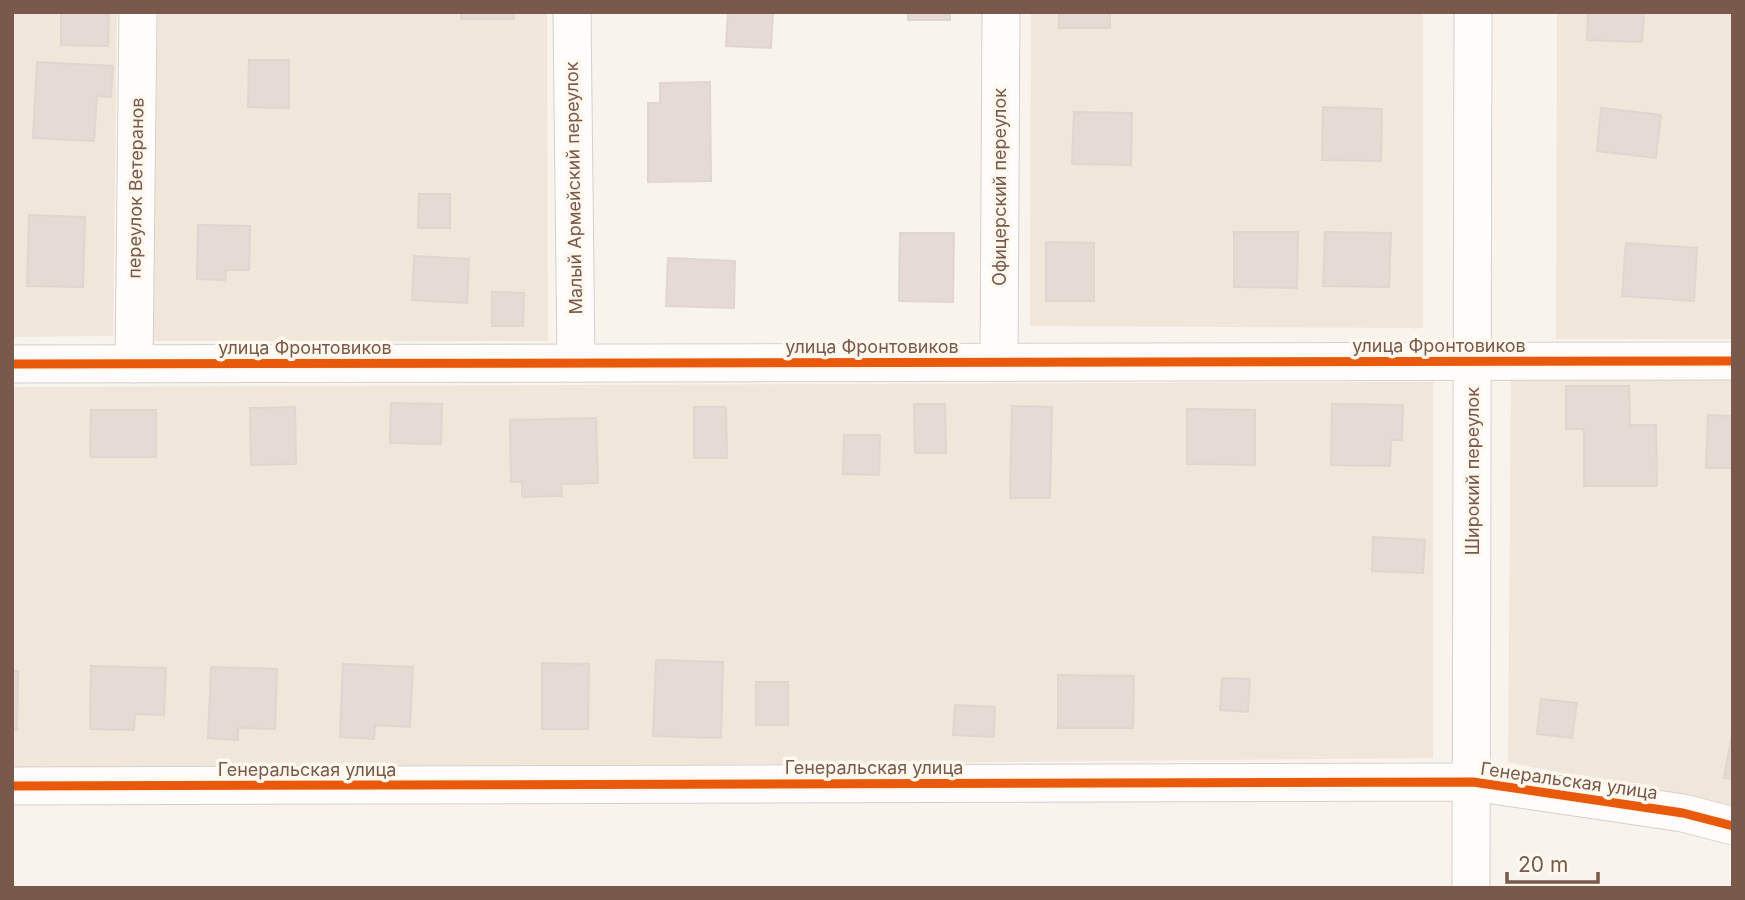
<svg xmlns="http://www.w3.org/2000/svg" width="1745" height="900" viewBox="0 0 1745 900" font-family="Inter,sans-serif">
<rect width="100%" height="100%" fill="#f8f3ed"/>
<g fill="#f1e6da">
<polygon points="12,12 117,12 113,336 12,337"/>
<polygon points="158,12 547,12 548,341 152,341"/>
<polygon points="1031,12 1423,12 1423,328 1030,326"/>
<polygon points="1557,12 1733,12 1733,339 1556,339"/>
<polygon points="1511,378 1733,378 1733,808 1508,762"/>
<polygon points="1433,382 1433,758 12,771 12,387"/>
</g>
<g fill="#e5dbd4" stroke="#e1d6cf" stroke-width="2">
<polygon points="61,12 109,12 108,46 61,45"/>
<rect x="461" y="12" width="53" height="7"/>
<polygon points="728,12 773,12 771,48 726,46"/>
<rect x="908" y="12" width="42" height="8"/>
<rect x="1059" y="12" width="51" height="16"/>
<polygon points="1588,12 1644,12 1642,42 1587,40"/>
<polygon points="249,60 289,60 289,108 248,107"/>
<polygon points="37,62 113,66 111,97 97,96 94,141 33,138"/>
<polygon points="710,82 711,181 648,182 648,103 660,103 660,83"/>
<polygon points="1323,107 1382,109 1381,161 1322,160"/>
<polygon points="1601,108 1661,115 1656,158 1597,151"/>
<polygon points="1074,112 1132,113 1131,165 1072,164"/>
<polygon points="419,194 450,194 450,228 418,228"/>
<polygon points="29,215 85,217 83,287 27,286"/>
<polygon points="198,225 250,226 249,270 226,270 225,280 197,279"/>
<polygon points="1234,232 1298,232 1297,288 1234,287"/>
<polygon points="1325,232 1391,233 1389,287 1323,286"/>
<polygon points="900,233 954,233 953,302 899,301"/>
<polygon points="1046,242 1094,243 1094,301 1046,301"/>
<polygon points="1626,243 1697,248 1694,301 1622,296"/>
<polygon points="414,256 469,259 467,303 412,300"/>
<polygon points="668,258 735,261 734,308 666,306"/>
<polygon points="492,292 524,293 523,326 492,326"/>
<polygon points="1566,386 1629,386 1630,425 1656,425 1657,486 1584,486 1584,429 1566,429"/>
<polygon points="391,403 442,404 441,444 390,443"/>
<polygon points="914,404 945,404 946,453 915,453"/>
<polygon points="1332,404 1403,405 1402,440 1391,440 1390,466 1331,465"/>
<polygon points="1012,406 1052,407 1050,498 1010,498"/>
<polygon points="295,407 296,464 251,465 250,408"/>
<polygon points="694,407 726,407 727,458 694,458"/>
<polygon points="1187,409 1255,410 1255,465 1187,464"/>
<polygon points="91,410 156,410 156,457 90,457"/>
<polygon points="1708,415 1733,416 1733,468 1706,468"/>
<polygon points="596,418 598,483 561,484 562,496 522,497 522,482 511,482 510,420"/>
<polygon points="844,435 880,435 879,475 843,474"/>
<polygon points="1373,537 1425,540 1423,573 1372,571"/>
<polygon points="656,660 723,662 721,738 653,736"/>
<polygon points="542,663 589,664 588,729 542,729"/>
<polygon points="343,664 413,667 410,727 375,725 374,739 340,737"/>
<polygon points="91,666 166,668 164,715 135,714 134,730 90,729"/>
<polygon points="211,667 277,669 275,729 238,728 238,740 208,738"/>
<polygon points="12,671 18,671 17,730 12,730"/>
<polygon points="1058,675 1134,676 1133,728 1058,728"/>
<polygon points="1222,678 1250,679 1248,712 1220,710"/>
<rect x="756" y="682" width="32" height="43"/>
<polygon points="1541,699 1577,703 1572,738 1537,734"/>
<polygon points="955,705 995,707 994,737 953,735"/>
<polygon points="1732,735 1733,735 1733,779 1724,778"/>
</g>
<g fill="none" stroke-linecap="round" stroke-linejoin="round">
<defs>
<g id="minor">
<polyline points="572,12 576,363"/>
<polyline points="999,362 1001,12"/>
<polyline points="12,364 1733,361"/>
<polyline points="134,364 138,12"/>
<polyline points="12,786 1473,782 1683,813 1733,826"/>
<polyline points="1471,888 1473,12"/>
</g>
</defs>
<use href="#minor" stroke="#d7cfca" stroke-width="39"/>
<use href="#minor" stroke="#fefdfc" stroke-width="37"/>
<defs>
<g id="cycleway">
<polyline points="12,364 1733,361"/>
<polyline points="12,786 1473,782 1683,813 1733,826"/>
</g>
</defs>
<use href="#cycleway" stroke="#fff8ef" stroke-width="13"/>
<use href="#cycleway" stroke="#e8590c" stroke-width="9"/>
</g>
<g text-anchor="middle" stroke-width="7" stroke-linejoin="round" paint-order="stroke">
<g font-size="18" fill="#78594b" stroke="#fff8ef">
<text transform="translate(1000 187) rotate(-90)" y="6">Офицерский переулок</text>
<text transform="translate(136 188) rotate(-89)" y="6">переулок Ветеранов</text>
<text transform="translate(574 188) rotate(-91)" y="6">Малый Армейский переулок</text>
<text x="1439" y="352">улица Фронтовиков</text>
<text x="872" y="353">улица Фронтовиков</text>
<text x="305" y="354">улица Фронтовиков</text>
<text transform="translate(1473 471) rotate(-90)" y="6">Широкий переулок</text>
<text x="874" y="774">Генеральская улица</text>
<text x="307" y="776">Генеральская улица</text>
<text transform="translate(1569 781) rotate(8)" y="6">Генеральская улица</text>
</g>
</g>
<rect width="1745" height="900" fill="none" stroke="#78594b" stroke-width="28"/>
<path d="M1507 872v10h91v-10" fill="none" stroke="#78594b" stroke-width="3.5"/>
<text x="1518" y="872" font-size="21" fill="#78594b" stroke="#fff8ef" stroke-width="5" paint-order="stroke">20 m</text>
</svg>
